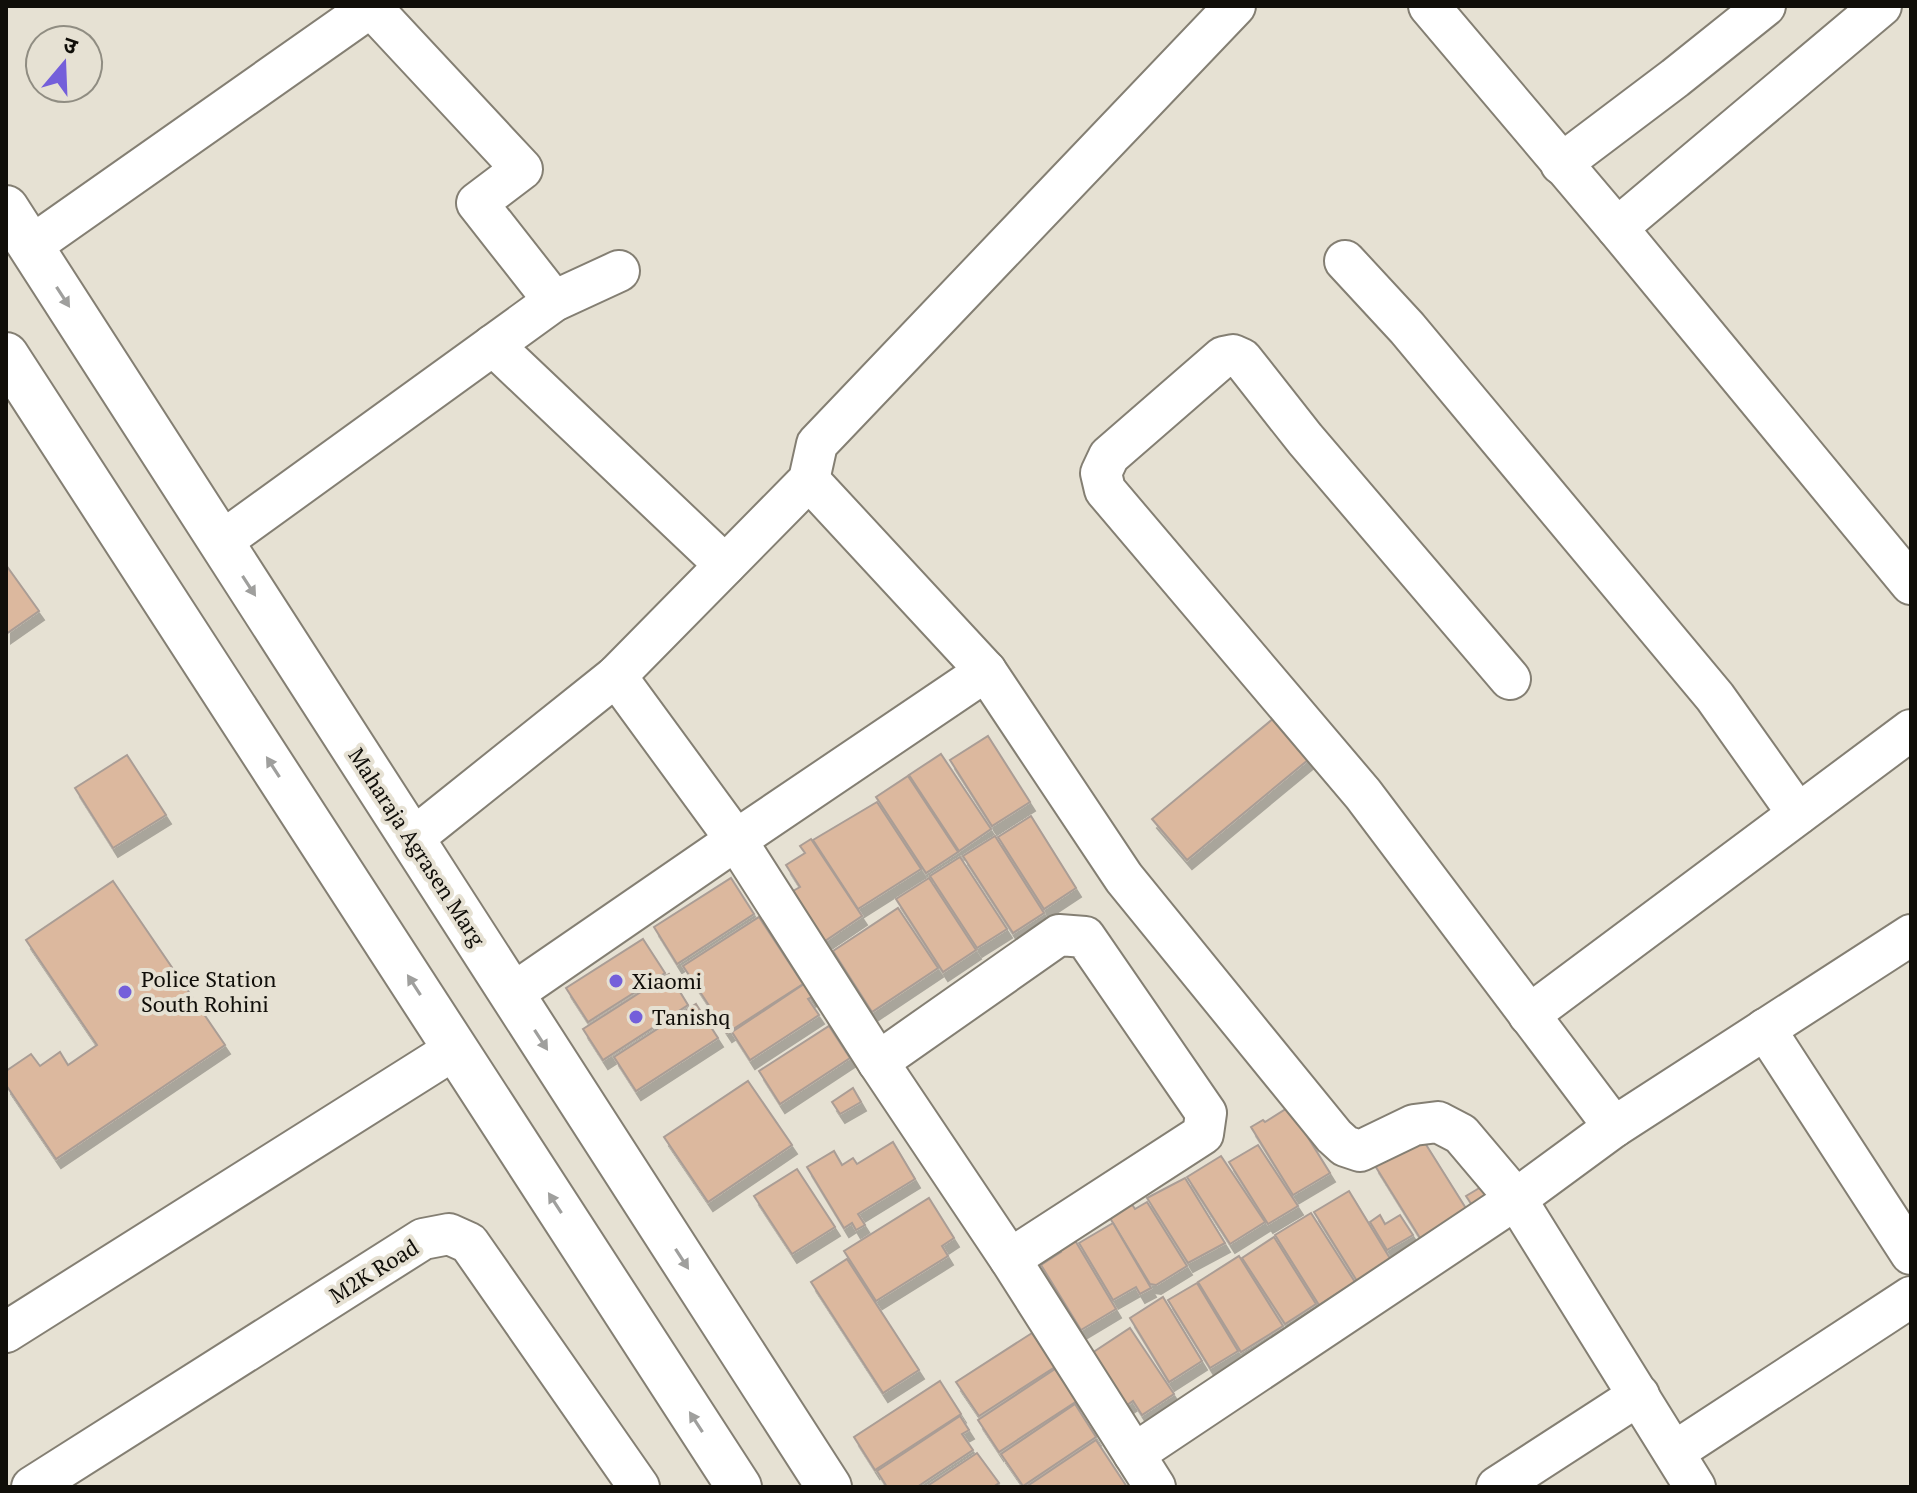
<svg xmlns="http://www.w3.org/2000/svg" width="1917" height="1493" viewBox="0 0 1917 1493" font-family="'PT Serif','Noto Sans Devanagari',serif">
<defs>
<filter id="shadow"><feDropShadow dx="5" dy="9" stdDeviation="0" flood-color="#0004"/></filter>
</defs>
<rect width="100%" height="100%" fill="#e6e1d3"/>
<g fill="#dcb89e" stroke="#aa9d95" stroke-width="2" filter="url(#shadow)">
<polygon points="6,565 39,611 6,634"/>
<polygon points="1286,708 1320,750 1187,860 1152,819"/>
<polygon points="988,736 1030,802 992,826 950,760"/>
<polygon points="941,754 991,829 959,851 909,775"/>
<polygon points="127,755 166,815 113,848 75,788"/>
<polygon points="908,776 958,852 926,873 876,797"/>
<polygon points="877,802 921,869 858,909 813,840"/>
<polygon points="1031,816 1076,888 1044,909 998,837"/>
<polygon points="995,836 1044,913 1013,933 963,856"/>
<polygon points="811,839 862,916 825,941 793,891 800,887 786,865 805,853 800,846"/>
<polygon points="960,857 1007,929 977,948 930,876"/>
<polygon points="731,878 754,914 677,964 654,927"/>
<polygon points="929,878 976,950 943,972 896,899"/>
<polygon points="113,881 225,1045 56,1159 6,1085 6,1071 31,1054 40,1066 60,1052 68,1065 97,1045 26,940"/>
<polygon points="898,908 938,968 872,1012 833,951"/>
<polygon points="759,917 803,984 727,1033 683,966"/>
<polygon points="643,939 665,973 588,1022 566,988"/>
<polygon points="669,974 688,1005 603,1060 583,1029"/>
<polygon points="804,984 812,997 808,999 819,1015 750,1060 732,1032"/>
<polygon points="696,1004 718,1038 636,1091 614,1057"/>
<polygon points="829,1026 850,1058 780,1104 759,1071"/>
<polygon points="748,1081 792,1145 708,1202 664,1137"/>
<polygon points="853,1088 861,1102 840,1114 832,1102"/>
<polygon points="1289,1107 1330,1173 1293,1195 1251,1127 1263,1120 1265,1122"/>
<polygon points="1420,1135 1467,1210 1420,1238 1374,1164"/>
<polygon points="893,1142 915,1179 858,1214 865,1225 856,1230 852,1223 844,1228 807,1167 834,1151 842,1165 853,1158 857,1164"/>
<polygon points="1258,1145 1298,1206 1268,1224 1229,1162"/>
<polygon points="1221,1156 1265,1222 1230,1244 1187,1177"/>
<polygon points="797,1169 835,1227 792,1254 754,1196"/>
<polygon points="1185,1178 1225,1243 1188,1263 1147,1198"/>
<polygon points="1481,1187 1494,1207 1479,1216 1466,1196"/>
<polygon points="1349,1191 1391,1260 1357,1281 1314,1212"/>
<polygon points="929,1198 954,1238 942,1246 948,1256 876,1301 844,1251"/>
<polygon points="1147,1202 1187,1266 1156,1285 1150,1284 1110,1218 1131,1203 1135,1209"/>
<polygon points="1311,1213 1355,1282 1319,1305 1275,1235"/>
<polygon points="1380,1215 1385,1224 1400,1215 1413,1235 1387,1250 1370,1222"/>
<polygon points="1113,1223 1151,1288 1140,1294 1136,1287 1113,1300 1079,1243"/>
<polygon points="1073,1237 1116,1309 1081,1330 1041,1265 1061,1252 1058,1246"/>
<polygon points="1274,1237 1316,1304 1285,1324 1242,1258"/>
<polygon points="1239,1256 1283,1326 1241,1352 1198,1282"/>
<polygon points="847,1259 919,1370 883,1393 811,1282"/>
<polygon points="1197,1283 1238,1351 1210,1368 1168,1300"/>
<polygon points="1163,1297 1202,1361 1169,1382 1130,1318"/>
<polygon points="1130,1328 1174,1394 1142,1415 1133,1401 1127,1405 1092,1353"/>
<polygon points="1032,1333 1055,1367 979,1416 956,1382"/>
<polygon points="1055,1369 1077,1401 999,1452 978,1420"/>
<polygon points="940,1381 961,1414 875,1470 854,1437"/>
<polygon points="1075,1404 1096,1437 1023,1486 1001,1454"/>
<polygon points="960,1416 969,1430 962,1434 973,1450 917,1487 887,1487 877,1471"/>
<polygon points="1096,1440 1127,1487 1026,1487"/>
<polygon points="977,1453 999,1483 993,1487 926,1487"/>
</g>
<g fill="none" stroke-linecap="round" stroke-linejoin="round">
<defs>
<g id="minor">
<polyline points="1429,6 1617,228 1911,584"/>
<polyline points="1561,164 1675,78 1765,6"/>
<polyline points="1617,228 1881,6"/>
<polyline points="31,246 371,7 522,169 477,203 554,301"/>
<polyline points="1345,261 1407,328 1715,697 1798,814"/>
<polyline points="493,345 725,565"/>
<polyline points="809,480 986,671 1124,878 1334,1136 1345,1146 1360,1151 1414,1125 1438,1122 1461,1134 1516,1199 1695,1487"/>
<polyline points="221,542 554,301 619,271"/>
<polyline points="616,676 736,840 878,1062 1010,1259 1155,1487"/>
<polyline points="1510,679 1305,439 1242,359 1233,355 1223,357 1109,456 1101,473 1105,490 1363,794 1614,1127"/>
<polyline points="412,839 616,676 809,480 817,444 1235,6"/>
<polyline points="512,994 736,840 986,671"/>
<polyline points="1529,1015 1911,730"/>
<polyline points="1765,1029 1911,1254"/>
<polyline points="878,1062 1059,935 1085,937 1206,1113 1203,1134 1010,1259"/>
<polyline points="6,1332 455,1049"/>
<polyline points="1674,1452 1911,1297"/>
<polyline points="1134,1454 1516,1199 1614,1127 1911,935"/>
<polyline points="32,1487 423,1239 449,1234 469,1243 639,1487"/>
<polyline points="1497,1487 1639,1395"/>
</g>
<g id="tertiary">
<polyline points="6,208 829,1487"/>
<polyline points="6,355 739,1487"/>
</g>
</defs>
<use href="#minor" stroke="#847f73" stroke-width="44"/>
<use href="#tertiary" stroke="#847f73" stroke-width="48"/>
<use href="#minor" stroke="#fff" stroke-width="40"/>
<use href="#tertiary" stroke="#fff" stroke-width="44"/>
</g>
<defs><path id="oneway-solid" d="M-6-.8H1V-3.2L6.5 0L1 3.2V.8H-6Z" transform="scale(2)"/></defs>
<g fill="#9f9f9d">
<use href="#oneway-solid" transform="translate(63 297) rotate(57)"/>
<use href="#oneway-solid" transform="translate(249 586) rotate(57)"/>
<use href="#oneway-solid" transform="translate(273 767) rotate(-123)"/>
<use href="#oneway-solid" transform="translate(414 985) rotate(-123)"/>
<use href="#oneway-solid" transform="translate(541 1040) rotate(57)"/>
<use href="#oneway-solid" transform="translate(555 1203) rotate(-123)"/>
<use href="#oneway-solid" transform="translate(682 1259) rotate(57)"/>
<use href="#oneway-solid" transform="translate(696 1422) rotate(-123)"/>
</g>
<g fill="#745fda" stroke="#e6e1d3" stroke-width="3">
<circle cx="616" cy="981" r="8"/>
<circle cx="125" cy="992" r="8"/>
<circle cx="636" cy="1017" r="8"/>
</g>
<g text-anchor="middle" stroke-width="8" stroke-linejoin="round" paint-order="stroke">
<g font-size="22" fill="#100e09" stroke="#e6e1d3">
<text transform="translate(417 847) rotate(57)" y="8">Maharaja Agrasen Marg</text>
<text transform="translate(374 1271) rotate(-32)" y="8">M2K Road</text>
</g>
<g font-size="22" fill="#100e09" stroke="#e6e1d3" text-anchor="start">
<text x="141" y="987">Police Station<tspan x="141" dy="25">South Rohini</tspan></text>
<text x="632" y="989">Xiaomi</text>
<text x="652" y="1025">Tanishq</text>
</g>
</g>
<rect width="1917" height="1493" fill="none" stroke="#100e09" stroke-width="16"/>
<g transform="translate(64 64) rotate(19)"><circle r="38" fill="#e6e1d3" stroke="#908d82" stroke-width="2"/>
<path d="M0-6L14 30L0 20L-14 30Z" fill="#745fda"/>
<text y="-12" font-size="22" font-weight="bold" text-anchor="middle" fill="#100e09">उ</text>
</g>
</svg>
